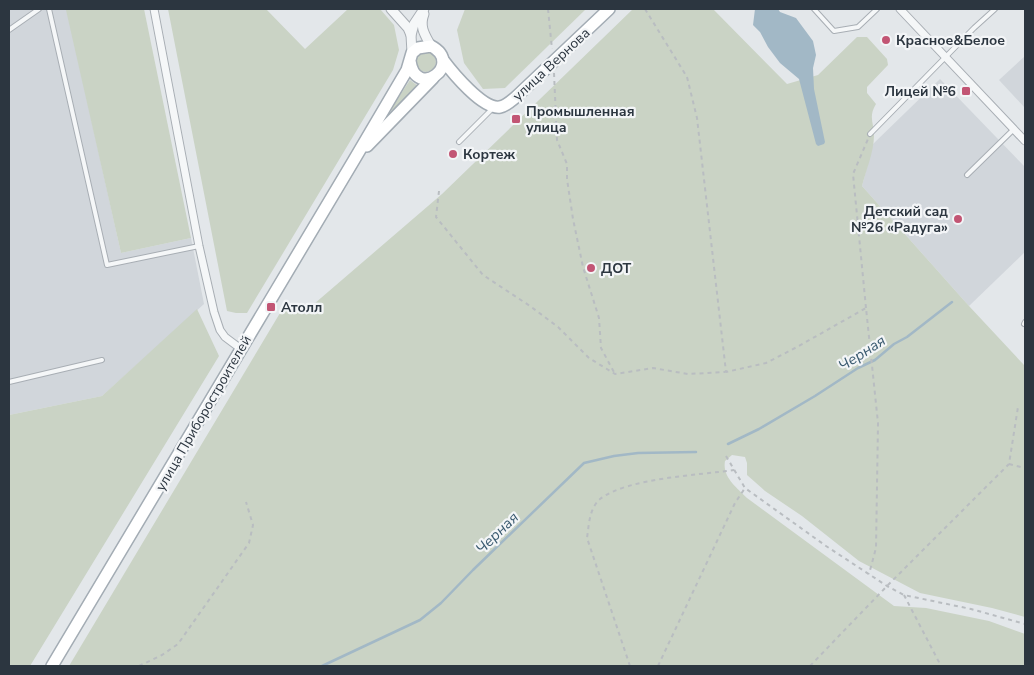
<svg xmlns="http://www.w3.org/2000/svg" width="1034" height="675" viewBox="0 0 1034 675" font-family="'Nunito Sans',sans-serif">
<rect width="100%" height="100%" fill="#e3e7ea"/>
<g fill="#d1d6db">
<polygon points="9,9 70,9 67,10 121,253 191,238 204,304 102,396 9,415"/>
<polygon points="1025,56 1025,108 999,80"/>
<polygon points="940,79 1025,167 1025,252 969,306 862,186 873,144"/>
</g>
<g fill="#cad3c5">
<polygon points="70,9 144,9 191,238 121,253 66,10"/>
<polygon points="168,9 266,9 305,49 348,9 380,9 394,25 399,50 393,70 247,313 236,313 227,311"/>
<polygon points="465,9 586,9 505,88 483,89 464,63 457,30"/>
<path d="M633,9H713L787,84L818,75L857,37H867L887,59L888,65L867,87V93L876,104C868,117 874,123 874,135C874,152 866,170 862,186L969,306L1024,365L1025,364V617L992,608L920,593L859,561L802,516L765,491L747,475V463L745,457L732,455L725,461C722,477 737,488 747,498L894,606L926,608L989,621L1025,634V666H69L286,303L307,310L442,194Z"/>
<circle cx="426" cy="62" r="10"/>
<polygon points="410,80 418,86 392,111 390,110"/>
<polygon points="197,309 219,356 30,666 9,666 9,415 102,396"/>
</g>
<polygon fill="#a2b8c6" points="755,9 778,9 780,12 796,18 813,41 816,55 813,68 814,89 825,142 824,144 818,146 816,144 799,79 780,63 768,47 760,32 753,25"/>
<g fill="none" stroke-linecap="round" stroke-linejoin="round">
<g stroke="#a2b8c6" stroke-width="2.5">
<polyline points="728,444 759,429 815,396 858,368 875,360 894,344 907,337 952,302"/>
<polyline points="322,666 420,620 441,603 473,570 584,463 614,456 638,453 696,452"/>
</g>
<defs>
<g id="service">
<polyline points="49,9 107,265 199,246"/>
<polyline points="814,9 834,31 858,27 877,9"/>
<polyline points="9,30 39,9"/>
<polyline points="870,134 974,28 995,9"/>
<polyline points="459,142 492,109"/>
<polyline points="967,175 1014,129"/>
<polyline points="1024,324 1025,322"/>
<polyline points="9,382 102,360"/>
</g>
<g id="minor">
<polyline points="154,9 199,246 214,312 220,330 225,337 241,349"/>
<polyline points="900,9 1025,141"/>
</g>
<g id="tertiary">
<polyline points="391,9 408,28 411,35"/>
<path d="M424,14C419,27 425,35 431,46"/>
<polyline points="412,53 411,35 414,24 424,9"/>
</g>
<g id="primary">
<path d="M443,60C452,72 483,110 500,107C506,106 511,101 516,97L609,9"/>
<polyline points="367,146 433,78"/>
<path d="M52,666L354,160L407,70L412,53L418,48L431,46C465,64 416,101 410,61"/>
</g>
</defs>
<use href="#service" stroke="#a8aeb4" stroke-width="6"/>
<use href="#minor" stroke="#a8aeb4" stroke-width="9"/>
<use href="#tertiary" stroke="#a8aeb4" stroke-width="11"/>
<use href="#primary" stroke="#a3acb4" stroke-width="14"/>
<g stroke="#b9bdc1" stroke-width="2" stroke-dasharray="4 4" stroke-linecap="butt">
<polyline points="548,9 552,49"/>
<polyline points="645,9 687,77 697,118 726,372 766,363 797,347 866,308 878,423 876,548 869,574"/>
<polyline points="554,73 557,140 567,164 567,179 573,219 583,267 599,318 601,348 615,374"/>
<polyline points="439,191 436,217 483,275 530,306 558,327 589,358 615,374 653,368 688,374 725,372"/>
<polyline points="866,308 853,174 868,139"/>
<polyline points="726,456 745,488 826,546 887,586 904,595 971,609 1025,624"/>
<polyline points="1009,464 1025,468"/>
<polyline points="904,595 941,666"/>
<polyline points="139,666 162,655 178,644 249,543 253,525 246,502"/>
<path d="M630,666L587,538C589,525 589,509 600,499C627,478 700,475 734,470"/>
<polyline points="658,666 735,503 745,488"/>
<polyline points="810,666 887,586 1009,464 1018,407"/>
</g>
<use href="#service" stroke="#f5f7f8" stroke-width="4"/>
<use href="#minor" stroke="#f5f7f8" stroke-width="7"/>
<use href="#tertiary" stroke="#f5f7f8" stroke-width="9"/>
<use href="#primary" stroke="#fff" stroke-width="11"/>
</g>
<g fill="#c25574" stroke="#f3f5f7" stroke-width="2">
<circle cx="886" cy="40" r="5"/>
<rect x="961" y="86" width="10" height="10" rx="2.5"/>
<rect x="511" y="114" width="10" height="10" rx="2.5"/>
<circle cx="453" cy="154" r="5"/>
<circle cx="958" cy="219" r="5"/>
<circle cx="591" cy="268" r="5"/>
<rect x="266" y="302" width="10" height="10" rx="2.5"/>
</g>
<g text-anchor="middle" stroke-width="4.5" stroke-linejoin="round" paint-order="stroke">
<g font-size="14" font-weight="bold" fill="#2c3640" stroke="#f3f5f7" text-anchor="start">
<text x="896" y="45">Красное&amp;Белое</text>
<text x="956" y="96" text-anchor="end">Лицей №6</text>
<text x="526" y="116">Промышленная<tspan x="526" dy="16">улица</tspan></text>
<text x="463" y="159">Кортеж</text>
<text x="948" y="216" text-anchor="end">Детский сад<tspan x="948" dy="16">№26 «Радуга»</tspan></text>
<text x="601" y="273">ДОТ</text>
<text x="281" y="312">Атолл</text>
</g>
<g font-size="14" fill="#2c3640" stroke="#f3f5f7">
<text transform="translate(551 64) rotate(-43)" y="5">улица Вернова</text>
<text transform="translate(203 413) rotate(-60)" y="5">улица Приборостроителей</text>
</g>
<g font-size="15" font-style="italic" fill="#3a5a70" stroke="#f3f5f7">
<text transform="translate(862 353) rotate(-33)" y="5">Черная</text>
<text transform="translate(497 533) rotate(-44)" y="5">Черная</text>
</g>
</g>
<rect width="1034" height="675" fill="none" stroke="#2c3640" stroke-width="20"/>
</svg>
